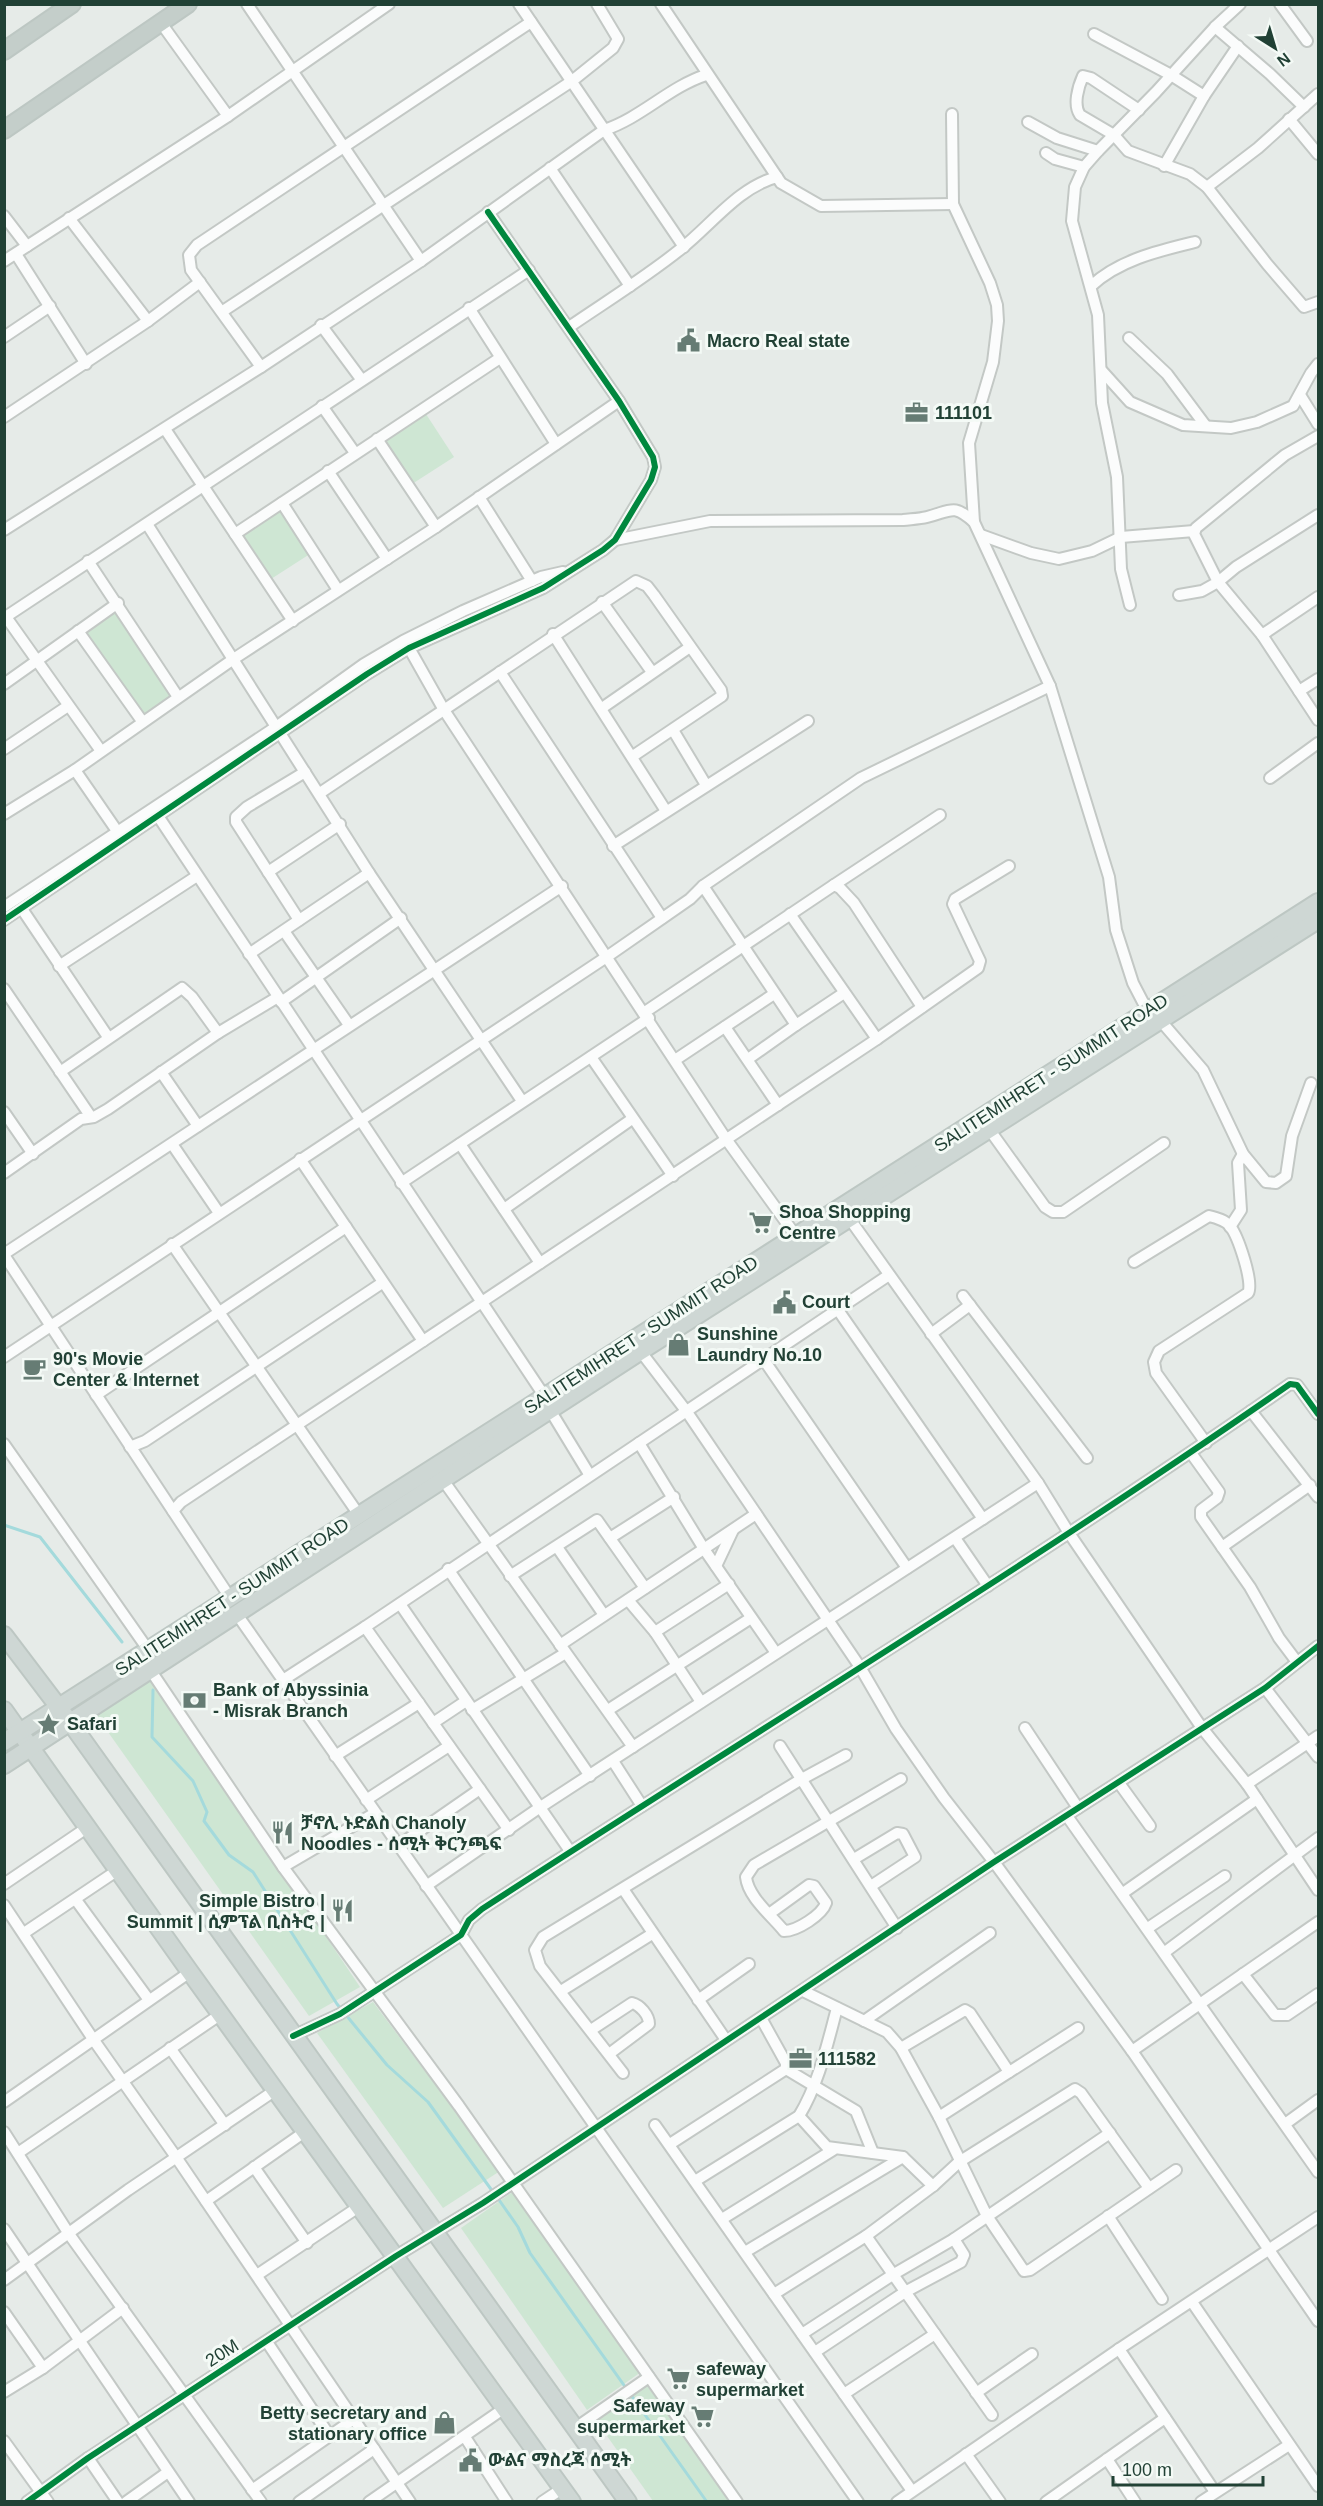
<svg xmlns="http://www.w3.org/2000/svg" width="1323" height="2506" viewBox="0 0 1323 2506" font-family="Helvetica,'Noto Sans Ethiopic',sans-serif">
<rect width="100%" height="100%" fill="#e6ebe8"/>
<g fill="#cee6d3">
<polygon points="424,411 454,457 412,484 382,438"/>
<polygon points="283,506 313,552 271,579 241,533"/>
<polygon points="119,610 174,694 141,716 85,633"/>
<polygon points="152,1678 360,1987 309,2016 96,1715"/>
<polygon points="373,2002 500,2171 443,2208 317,2033"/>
<polygon points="514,2191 641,2372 587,2410 461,2228"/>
<polygon points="646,2384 730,2501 653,2501 595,2419"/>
</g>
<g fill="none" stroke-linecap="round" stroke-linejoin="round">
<g stroke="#a4dadc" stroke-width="3">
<polyline points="4,1525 40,1537 122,1642"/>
<polyline points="153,1690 152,1737 193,1781 207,1812 204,1821 229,1855 253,1872 337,2004 387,2065 428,2102 493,2192"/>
<polyline points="497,2197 518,2227 530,2253 707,2502"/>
</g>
<defs>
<g id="minor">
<polyline points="247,4 421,261"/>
<polyline points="519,4 684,247"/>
<polyline points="661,4 777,177"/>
<polyline points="1280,4 1307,41"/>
<polyline points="161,23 228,116"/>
<polyline points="1215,27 1270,74 1304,107"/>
<polyline points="1094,34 1171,75 1204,96"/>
<path d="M1139,110L1091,78L1083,76C1078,87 1073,105 1080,115L1114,135L1128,151L1190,174L1207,187L1267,264L1304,307L1318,302"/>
<polyline points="952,114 953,204 990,283 997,305 998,321 993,362 969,443 974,522"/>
<polyline points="1289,119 1318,154"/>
<polyline points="1028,122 1057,138 1098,151"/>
<polyline points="1046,153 1055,159 1084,167"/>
<polyline points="1164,166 1204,96 1238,46"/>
<polyline points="550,168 630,286"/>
<polyline points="1207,187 1258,148 1318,94"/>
<polyline points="4,216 27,246"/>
<polyline points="69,218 148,321"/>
<polyline points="16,254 86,364"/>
<polyline points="4,261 228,116 389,4"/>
<path d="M1091,286C1119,260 1158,251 1195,242"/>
<polyline points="469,308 556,444"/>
<polyline points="223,311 572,81 613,48 618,39 597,4"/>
<polyline points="321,325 361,379"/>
<path d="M569,327C607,301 646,277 682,248C712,224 739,187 777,177L781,183L821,206L953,204"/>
<polyline points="4,337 50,306"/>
<polyline points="1129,338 1167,374 1205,425"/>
<polyline points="261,367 191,270 189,255 197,245 531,22"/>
<polyline points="1102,371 1130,402 1183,425 1231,428 1257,422 1293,406 1311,373 1318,364"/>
<polyline points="1300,395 1318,424"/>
<polyline points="322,406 355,453"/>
<polyline points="4,417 148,321 200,282"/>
<polyline points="165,429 293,621"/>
<polyline points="377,439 436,527"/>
<polyline points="328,471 387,559"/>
<polyline points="479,497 532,581"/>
<polyline points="282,503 338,590"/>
<polyline points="147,524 369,873 522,1101"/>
<path d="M4,530L261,367L421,261L604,130C641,118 669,87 706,75"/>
<polyline points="235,534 500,358"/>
<polyline points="981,535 1031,553 1059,559 1092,551 1121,537 1194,531"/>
<path d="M615,540L710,521L903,520C911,519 919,519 927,517C951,511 953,503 974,522L1050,686L1109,877L1116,930L1133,983L1147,1010"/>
<polyline points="88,561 178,697"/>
<polyline points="1179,595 1202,591 1218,582 1194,534 1196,528 1285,455 1318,436"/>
<polyline points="1318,597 1262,635 1318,720"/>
<polyline points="602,602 652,672"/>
<polyline points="1130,605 1121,569 1117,477 1102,403 1098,315 1072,221 1075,187 1084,167 1098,151 1156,92 1215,27 1240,4"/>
<polyline points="6,617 101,751"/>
<polyline points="4,618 529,270"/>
<polyline points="78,631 142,721"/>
<polyline points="553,634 666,811"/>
<polyline points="1262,635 1218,582 1236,567 1318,515"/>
<polyline points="409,648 444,710 726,1139 796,1236"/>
<polyline points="500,672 662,918"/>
<polyline points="4,684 118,603"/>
<polyline points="1299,691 1318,679"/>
<polyline points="602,708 690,647"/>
<polyline points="673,730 706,785"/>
<polyline points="4,749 68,706"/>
<polyline points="75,770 117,831"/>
<polyline points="1270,778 1318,743"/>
<polyline points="320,793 636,581 647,586 654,595 721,690 722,696 633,756"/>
<polyline points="4,814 75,770 235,658 436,527 619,401"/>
<polyline points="158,816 545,1397"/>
<polyline points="613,846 808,721"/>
<polyline points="268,872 340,824"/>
<polyline points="834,885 940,815"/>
<polyline points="703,886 861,778 1050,686"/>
<polyline points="4,907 276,727 364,664 403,641 463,611 541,577 563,572"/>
<polyline points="22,909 108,1037"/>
<polyline points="790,914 877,1039"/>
<polyline points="4,920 367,674 409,648 543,588 603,550 615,540 651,480 655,467 653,457 619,401 488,212"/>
<polyline points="299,920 236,822 236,817 247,807 305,772"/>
<polyline points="284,931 349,1025"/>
<polyline points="249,954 369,873"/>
<polyline points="59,966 197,876"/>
<polyline points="4,989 91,1117"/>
<polyline points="281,1002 401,918"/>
<polyline points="645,1012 834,885 840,888 854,903 922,1007"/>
<polyline points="1160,1020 1203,1070 1243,1154 1266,1182 1276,1183 1286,1176 1292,1136 1311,1083"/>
<polyline points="725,1027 778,1105"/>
<polyline points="591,1057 673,1176"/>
<polyline points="748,1059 796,1025"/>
<polyline points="675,1060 774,994"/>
<polyline points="60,1072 182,988 192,997 218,1033"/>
<polyline points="161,1072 198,1126"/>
<polyline points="4,1112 33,1154"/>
<polyline points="989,1129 1045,1207 1053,1212 1063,1212 1164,1143"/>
<polyline points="172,1144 219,1213"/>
<polyline points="460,1144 540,1263"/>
<polyline points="300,1159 423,1341"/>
<polyline points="4,1173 81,1119 94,1117 108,1109 218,1033 278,997"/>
<polyline points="401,1183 649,1018"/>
<polyline points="504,1209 632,1119"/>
<polyline points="849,1218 1038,1483 1069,1533 1202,1728 1247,1784 1318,1890"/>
<polyline points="1230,1227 1241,1210 1238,1163 1243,1154"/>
<polyline points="172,1244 359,1515"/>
<polyline points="4,1254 562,886"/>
<polyline points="4,1255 231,1599"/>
<path d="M1134,1262L1209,1216C1217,1218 1225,1220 1230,1226C1238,1236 1254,1283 1248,1293L1159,1351L1154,1362L1156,1373L1206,1443"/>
<polyline points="963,1296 1087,1458"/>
<polyline points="838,1310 983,1519"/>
<polyline points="931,1334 970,1305"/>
<polyline points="638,1348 687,1412 860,1667 896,1729 944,1798 994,1862 1132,2051 1318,2321"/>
<polyline points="4,1357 608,956 690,899 703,886 796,1025 844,993"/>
<polyline points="764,1360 907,1568"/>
<polyline points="96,1395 346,1227"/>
<polyline points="550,1410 589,1474"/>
<polyline points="1251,1411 1318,1497"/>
<polyline points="639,1443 889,1275"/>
<polyline points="4,1444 149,1651"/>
<polyline points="130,1447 145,1441 382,1283"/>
<polyline points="1191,1453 1219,1492 1217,1498 1201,1510 1201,1517 1250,1587 1279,1638 1297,1662"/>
<polyline points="443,1480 633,1747"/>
<polyline points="173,1511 181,1502 877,1039 978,968 980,961 953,904 955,899 1009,866"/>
<polyline points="610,1538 674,1497"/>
<polyline points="955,1538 988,1586"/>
<polyline points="557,1547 604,1615"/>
<polyline points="1222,1547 1310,1485"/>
<polyline points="716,1566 733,1530"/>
<polyline points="448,1569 590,1776"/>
<polyline points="510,1576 597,1520 645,1588"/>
<polyline points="628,1600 655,1632 729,1584"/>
<polyline points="400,1604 570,1851"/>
<polyline points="236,1613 858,2502"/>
<polyline points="655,1632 701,1702"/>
<polyline points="560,1645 756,1514"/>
<polyline points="151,1671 283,1867 459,2106 737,2502"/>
<polyline points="283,1680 365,1627"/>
<polyline points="1265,1688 1318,1757"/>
<polyline points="472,1710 564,1654"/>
<polyline points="608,1710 751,1618"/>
<polyline points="433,1723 466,1701"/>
<polyline points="1025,1728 1078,1808"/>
<polyline points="780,1746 897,1928"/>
<polyline points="335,1756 419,1703"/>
<polyline points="613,1761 642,1806"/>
<polyline points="1119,1783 1150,1826"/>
<polyline points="1247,1784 1318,1736"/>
<polyline points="366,1800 449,1746"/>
<polyline points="1067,1816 1318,2172"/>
<polyline points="509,1830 365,1627 639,1443 704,1549 776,1653"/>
<polyline points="398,1846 480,1789"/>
<polyline points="854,1859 897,1833 903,1834 915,1857 871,1886"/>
<polyline points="283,1867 375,1813"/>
<polyline points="4,1884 88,1827"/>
<polyline points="426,1886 539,1808 1038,1483"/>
<polyline points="623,1889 726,2040"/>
<polyline points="1123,1893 1257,1799"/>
<polyline points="76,1900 149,2000"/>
<polyline points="4,1905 93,2039 176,2157 410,2502"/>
<path d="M769,1914L809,1885L814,1886L826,1903C822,1915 797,1931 784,1931C771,1915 748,1897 746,1877L754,1865L901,1779"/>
<polyline points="1148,1928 1225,1876"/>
<polyline points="24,1933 118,1870"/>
<polyline points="1165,1952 1318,1838"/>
<polyline points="1243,1974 1275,2015 1287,2015 1318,1994"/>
<polyline points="561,1991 652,1934"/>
<polyline points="803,1991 887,2032 901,2048 939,2117 987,2216 1024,2271 1030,2270 1176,2170"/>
<polyline points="698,2000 749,1964"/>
<polyline points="864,2021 990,1933"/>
<path d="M591,2030L632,2003C640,2005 649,2015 649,2024L609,2054"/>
<path d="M293,2036L340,2014L461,1935L469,1920L482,1909C751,1734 1026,1568 1290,1384L1297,1385L1318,1414"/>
<polyline points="170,2048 225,2125"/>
<polyline points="901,2048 965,2010 970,2013 1009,2072"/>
<polyline points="1132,2051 1318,1922"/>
<polyline points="786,2069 856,2111 873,2153"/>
<polyline points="623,2073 540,1966 535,1950 543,1937 800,1780 846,1755"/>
<polyline points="4,2102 190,1972"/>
<polyline points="799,2116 827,2147 903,2157 933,2186"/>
<polyline points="939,2117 1078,2028"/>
<polyline points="1285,2124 1318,2100"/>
<polyline points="655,2125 912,2491"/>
<polyline points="4,2132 69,2234 261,2502"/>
<polyline points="670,2144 786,2069 786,2063 761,2018"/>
<polyline points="18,2153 221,2014"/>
<polyline points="254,2167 307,2243"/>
<path d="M695,2181L799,2116C819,2083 827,2045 837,2008"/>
<polyline points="206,2201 306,2131"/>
<polyline points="1108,2216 1162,2299"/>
<polyline points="722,2219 833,2150"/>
<polyline points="4,2229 189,2502"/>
<polyline points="745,2252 903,2157"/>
<polyline points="257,2275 360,2206"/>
<polyline points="4,2280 128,2190 277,2089"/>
<polyline points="774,2294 866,2236"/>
<polyline points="1192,2302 1318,2486"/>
<polyline points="4,2312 43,2368"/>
<polyline points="802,2334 894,2274 954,2239 1110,2133"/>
<polyline points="267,2342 329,2435"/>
<polyline points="1119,2349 1215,2492"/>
<polyline points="815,2352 905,2292 961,2262 964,2255 954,2239"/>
<polyline points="4,2392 43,2368 123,2308"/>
<polyline points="976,2393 1032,2354"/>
<polyline points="844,2394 935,2334"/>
<polyline points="992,2415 866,2236 933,2186 959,2162 1075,2089 1081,2093 1149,2188"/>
<polyline points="574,2429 649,2377"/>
<polyline points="465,2437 507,2502"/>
<polyline points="4,2441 48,2502"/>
<polyline points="966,2454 1000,2502"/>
<polyline points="88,2458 118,2502"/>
<polyline points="1107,2459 1135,2502"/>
<polyline points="252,2490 354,2419"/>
<polyline points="27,2502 88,2458 396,2256 483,2203 994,1862 1265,1688 1318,1646"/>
<polyline points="126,2502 168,2472"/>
<polyline points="299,2502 374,2449"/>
<polyline points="369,2502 506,2407"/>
<polyline points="542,2502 563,2488"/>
<polyline points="897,2502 1119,2349 1318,2217"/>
<polyline points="1046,2502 1165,2418"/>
<polyline points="1201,2502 1289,2445"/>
</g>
<g id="primary">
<polyline points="4,1635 70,1722 628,2502"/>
<polyline points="4,1710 190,1972 572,2502"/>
<polyline points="4,1742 1318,902"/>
<polyline points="4,1765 641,1351 1318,920"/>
</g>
<g id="trunk">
<polyline points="4,51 72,4"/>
<polyline points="4,130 188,4"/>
</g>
</defs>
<use href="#minor" stroke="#c3c8c5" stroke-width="14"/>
<use href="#primary" stroke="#bdc7c3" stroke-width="20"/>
<use href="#trunk" stroke="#bdc7c3" stroke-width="20"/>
<use href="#minor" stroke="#fbfcfc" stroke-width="10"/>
<use href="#primary" stroke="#ced7d4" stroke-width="16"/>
<use href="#trunk" stroke="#c4ceca" stroke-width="16"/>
<defs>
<g id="cycleway">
<polyline points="4,920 367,674 409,648 543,588 603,550 615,540 651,480 655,467 653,457 619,401 488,212"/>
<path d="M293,2036L340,2014L461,1935L469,1920L482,1909C751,1734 1026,1568 1290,1384L1297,1385L1318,1414"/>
<polyline points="27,2502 88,2458 396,2256 483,2203 994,1862 1265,1688 1318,1646"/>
</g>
</defs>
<use href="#cycleway" stroke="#f4faf6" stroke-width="10"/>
<use href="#cycleway" stroke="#00873e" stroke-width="6"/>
</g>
<defs>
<symbol id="civic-bare" viewBox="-9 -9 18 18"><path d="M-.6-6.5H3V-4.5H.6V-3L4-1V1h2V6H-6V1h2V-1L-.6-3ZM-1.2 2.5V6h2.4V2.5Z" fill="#667c74" stroke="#f4faf6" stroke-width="2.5" paint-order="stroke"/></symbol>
<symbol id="office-bare" viewBox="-9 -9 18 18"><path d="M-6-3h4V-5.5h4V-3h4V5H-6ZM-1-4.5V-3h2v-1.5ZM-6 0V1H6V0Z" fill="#667c74" stroke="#f4faf6" stroke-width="2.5" paint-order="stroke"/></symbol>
<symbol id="supermarket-bare" viewBox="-9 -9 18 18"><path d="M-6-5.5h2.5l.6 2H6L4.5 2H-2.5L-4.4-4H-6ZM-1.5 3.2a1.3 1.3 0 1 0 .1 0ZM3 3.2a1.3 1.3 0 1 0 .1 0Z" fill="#667c74" stroke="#f4faf6" stroke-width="2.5" paint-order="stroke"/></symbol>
<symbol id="shop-bare" viewBox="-9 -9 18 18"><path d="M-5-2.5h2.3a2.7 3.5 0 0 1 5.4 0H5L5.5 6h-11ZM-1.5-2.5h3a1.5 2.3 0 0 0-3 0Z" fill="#667c74" stroke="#f4faf6" stroke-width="2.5" paint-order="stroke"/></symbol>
<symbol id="cafe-bare" viewBox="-9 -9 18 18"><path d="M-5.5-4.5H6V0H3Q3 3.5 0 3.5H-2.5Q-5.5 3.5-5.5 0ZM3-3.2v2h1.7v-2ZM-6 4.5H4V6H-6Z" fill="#667c74" stroke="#f4faf6" stroke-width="2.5" paint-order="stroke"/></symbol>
<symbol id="bank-bare" viewBox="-9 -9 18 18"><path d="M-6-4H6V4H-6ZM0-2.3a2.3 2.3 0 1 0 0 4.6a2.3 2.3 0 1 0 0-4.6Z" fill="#667c74" stroke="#f4faf6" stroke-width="2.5" paint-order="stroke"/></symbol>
<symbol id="sight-bare" viewBox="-9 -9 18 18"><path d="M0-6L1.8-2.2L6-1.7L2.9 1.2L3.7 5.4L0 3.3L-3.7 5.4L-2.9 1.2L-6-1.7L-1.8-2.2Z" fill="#667c74" stroke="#f4faf6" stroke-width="2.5" paint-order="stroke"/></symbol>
<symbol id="restaurant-bare" viewBox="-9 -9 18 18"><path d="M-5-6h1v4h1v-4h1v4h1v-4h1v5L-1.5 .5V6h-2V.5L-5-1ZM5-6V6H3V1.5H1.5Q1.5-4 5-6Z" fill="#667c74" stroke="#f4faf6" stroke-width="2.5" paint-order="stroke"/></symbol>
</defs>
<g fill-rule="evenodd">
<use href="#civic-bare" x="672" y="324" width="33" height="33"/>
<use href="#office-bare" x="900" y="396" width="33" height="33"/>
<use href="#supermarket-bare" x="744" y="1206" width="33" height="33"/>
<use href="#civic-bare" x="768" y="1286" width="33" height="33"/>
<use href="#shop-bare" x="662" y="1328" width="33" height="33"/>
<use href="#cafe-bare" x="18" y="1352" width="33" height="33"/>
<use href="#bank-bare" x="178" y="1684" width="33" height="33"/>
<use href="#sight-bare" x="32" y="1708" width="33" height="33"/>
<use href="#restaurant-bare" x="266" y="1816" width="33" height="33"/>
<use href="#restaurant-bare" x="326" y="1894" width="33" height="33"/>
<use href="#office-bare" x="784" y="2042" width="33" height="33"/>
<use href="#supermarket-bare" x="662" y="2362" width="33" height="33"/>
<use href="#supermarket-bare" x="686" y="2400" width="33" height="33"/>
<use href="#shop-bare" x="428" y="2406" width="33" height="33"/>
<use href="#civic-bare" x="454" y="2444" width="33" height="33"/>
</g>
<g text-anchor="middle" stroke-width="6" stroke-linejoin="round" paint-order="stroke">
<g font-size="18" font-weight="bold" fill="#214135" stroke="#f4faf6" text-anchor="start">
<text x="707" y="347">Macro Real state</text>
<text x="935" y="419">111101</text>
<text x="779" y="1218">Shoa Shopping<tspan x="779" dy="21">Centre</tspan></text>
<text x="802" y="1308">Court</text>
<text x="697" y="1340">Sunshine<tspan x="697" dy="21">Laundry No.10</tspan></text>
<text x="53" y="1365">90's Movie<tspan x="53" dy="21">Center &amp; Internet</tspan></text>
<text x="213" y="1696">Bank of Abyssinia<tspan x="213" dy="21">- Misrak Branch</tspan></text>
<text x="67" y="1730">Safari</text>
<text x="301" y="1829">ቻኖሊ ኑድልስ Chanoly<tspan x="301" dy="21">Noodles - ሰሚት ቅርንጫፍ</tspan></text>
<text x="325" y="1907" text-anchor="end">Simple Bistro |<tspan x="325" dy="21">Summit | ሲምፕል ቢስትሮ |</tspan></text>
<text x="818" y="2065">111582</text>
<text x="696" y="2375">safeway<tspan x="696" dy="21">supermarket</tspan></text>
<text x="685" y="2412" text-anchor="end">Safeway<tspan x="685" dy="21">supermarket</tspan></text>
<text x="427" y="2419" text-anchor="end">Betty secretary and<tspan x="427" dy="21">stationary office</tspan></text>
<text x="488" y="2466">ውልና ማስረጃ ሰሚት</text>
</g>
<g font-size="18" fill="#214135" stroke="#f4faf6">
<text transform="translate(1051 1073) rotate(-33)" y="6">SALITEMIHRET - SUMMIT ROAD</text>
<text transform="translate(641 1335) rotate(-33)" y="6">SALITEMIHRET - SUMMIT ROAD</text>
<text transform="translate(232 1597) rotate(-33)" y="6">SALITEMIHRET - SUMMIT ROAD</text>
<text transform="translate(222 2353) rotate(-33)" y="6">20M</text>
</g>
</g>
<rect width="1323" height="2506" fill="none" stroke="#214135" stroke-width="12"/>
<g transform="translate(1275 48) rotate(143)" stroke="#f4faf6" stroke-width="4.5" paint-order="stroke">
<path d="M0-4.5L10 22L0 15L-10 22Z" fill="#214135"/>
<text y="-9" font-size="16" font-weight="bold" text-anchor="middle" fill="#214135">N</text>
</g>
<path d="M1113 2476v9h150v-9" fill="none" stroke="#214135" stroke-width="3"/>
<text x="1122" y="2476" font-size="18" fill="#214135" stroke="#f4faf6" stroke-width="4.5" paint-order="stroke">100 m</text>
</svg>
